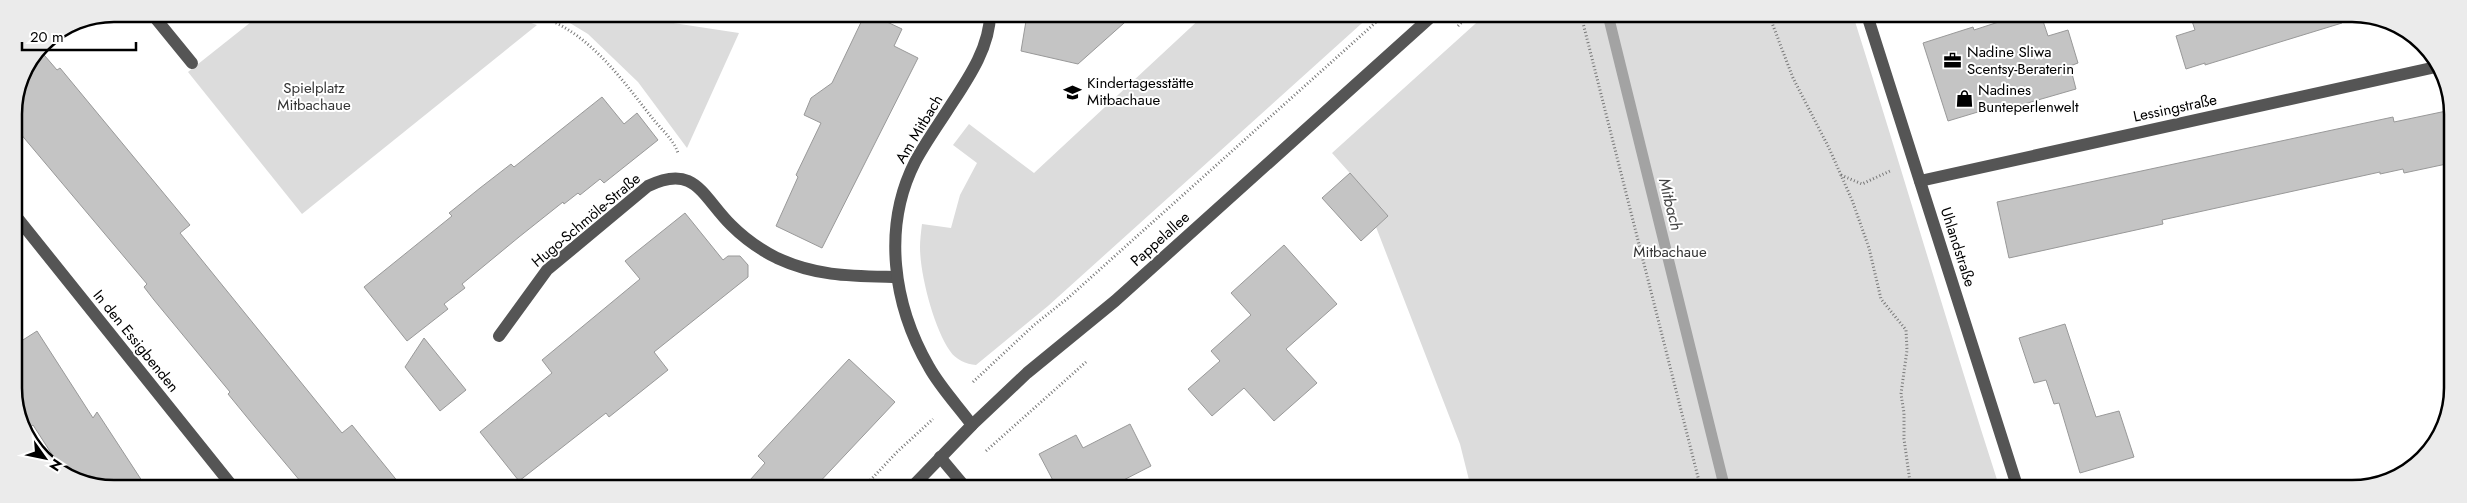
<svg xmlns="http://www.w3.org/2000/svg" width="2467" height="503" viewBox="0 0 2467 503" font-family="Jost,sans-serif">
<rect width="100%" height="100%" fill="#fff"/>
<g fill="#dcdcdc">
<polygon points="261,14 492,14 513,17 537,25 302,214 188,72"/>
<polygon points="555,14 614,14 739,33 687,148 638,82 588,34"/>
<path d="M1204,15H1371L1048,306L976,365C966,364 956,360 950,351C934,328 920,275 920,247C920,240 921,232 922,224L951,228L960,195L977,163L953,145L969,124L1034,173Z"/>
<path d="M1485,15H1853C1903,173 1949,331 2000,489L1471,488L1460,444L1376,227L1388,216L1332,153Z"/>
</g>
<g fill="none" stroke-linecap="round" stroke-linejoin="round">
<polyline stroke="#a3a3a3" stroke-width="11" points="1608,15 1725,489"/>
</g>
<g fill="#c4c4c4" stroke="#999">
<polygon points="865,14 870,14 902,29 894,46 918,58 822,248 776,226 798,177 796,175 821,123 804,115 811,98 832,83"/>
<polygon points="1027,15 1133,15 1078,64 1021,51"/>
<polygon points="2020,15 2041,15 2048,36 2068,30 2078,63 2070,66 2076,89 1993,113 1991,108 1948,121 1923,43 1973,27 1974,30"/>
<polygon points="2190,15 2341,16 2342,23 2205,65 2205,63 2186,69 2176,36 2195,30"/>
<polygon points="39,49 57,70 60,68 190,225 180,233 342,433 352,425 403,488 306,488 255,427 228,394 230,392 154,300 144,287 147,284 14,126 14,108 22,75"/>
<polygon points="602,97 624,124 637,113 658,140 604,183 600,179 580,195 578,193 564,204 563,202 519,237 462,284 465,288 444,304 448,309 407,341 364,287 452,216 449,213 480,188 511,164 514,167"/>
<polygon points="2451,110 2451,163 2404,173 2403,169 2380,174 2380,172 2162,220 2163,224 2009,258 1997,202 2393,117 2394,122"/>
<polygon points="1350,173 1388,216 1361,241 1322,198"/>
<polygon points="685,213 723,260 728,256 740,256 748,265 748,277 654,352 668,370 609,417 606,413 519,481 480,432 552,373 542,360 640,279 625,261"/>
<polygon points="1284,245 1337,304 1286,349 1317,383 1274,421 1244,388 1212,416 1188,389 1220,361 1211,351 1251,315 1231,293"/>
<polygon points="2065,324 2096,417 2119,411 2134,457 2080,473 2059,403 2054,404 2046,380 2034,383 2019,338"/>
<polygon points="37,331 93,418 97,412 146,487 95,487 62,470 33,425 28,429 16,409 15,345"/>
<polygon points="424,338 466,390 440,411 405,367"/>
<polygon points="849,359 895,402 814,488 743,488 765,463 758,456"/>
<polygon points="1130,424 1151,466 1108,488 1057,488 1039,454 1076,435 1083,448"/>
</g>
<g fill="none" stroke-linecap="round" stroke-linejoin="round">
<g stroke="#777" stroke-width="3" stroke-dasharray="1 2.5" stroke-linecap="butt">
<path d="M533,14C587,29 620,77 653,119C661,129 674,140 678,153"/>
<polyline points="1581,15 1701,489"/>
<polyline points="1769,15 1793,78 1829,148 1852,200 1869,248 1881,299 1906,330 1907,350 1901,394 1904,413 1904,439 1911,489"/>
<polyline points="1458,26 1469,15"/>
<polyline points="1841,175 1862,184 1890,171"/>
<polyline points="973,382 1034,325 1068,298 1384,15"/>
<polyline points="986,451 1086,362"/>
<polyline points="863,488 897,452 933,419"/>
</g>
<g stroke="#555" stroke-width="12">
<polyline points="152,14 192,63"/>
<polyline points="1867,15 2018,489"/>
<polyline points="1920,181 2436,67"/>
<polyline points="15,215 233,487"/>
<path d="M499,336L547,270L648,186C695,163 702,196 731,225C744,238 761,250 777,258C818,277 853,276 897,277"/>
<path d="M972,425C958,406 940,387 929,367C893,305 882,227 915,162C924,145 936,128 947,111C965,83 990,49 990,14"/>
<polyline points="940,457 966,488"/>
<polyline points="911,488 972,425 1027,373 1115,301 1433,15"/>
</g>
</g>
<defs>
<symbol id="office-bare" viewBox="-9 -9 18 18"><path d="M-6-3h4V-5.5h4V-3h4V5H-6ZM-1-4.5V-3h2v-1.5ZM-6 0V1H6V0Z" fill="#000" stroke="#fff" stroke-width="2.5" paint-order="stroke"/></symbol>
<symbol id="school-bare" viewBox="-9 -9 18 18"><path d="M0-5L7-2L0 1L-7-2ZM-4 1L0 2.5L4 1V4Q0 6-4 4Z" fill="#000" stroke="#fff" stroke-width="2.5" paint-order="stroke"/></symbol>
<symbol id="shop-bare" viewBox="-9 -9 18 18"><path d="M-5-2.5h2.3a2.7 3.5 0 0 1 5.4 0H5L5.5 6h-11ZM-1.5-2.5h3a1.5 2.3 0 0 0-3 0Z" fill="#000" stroke="#fff" stroke-width="2.5" paint-order="stroke"/></symbol>
</defs>
<g fill-rule="evenodd">
<use href="#office-bare" x="1940" y="48" width="25" height="25"/>
<use href="#school-bare" x="1060" y="80" width="25" height="25"/>
<use href="#shop-bare" x="1952" y="86" width="25" height="25"/>
</g>
<g text-anchor="middle" stroke-width="4" stroke-linejoin="round" paint-order="stroke">
<g font-size="15" fill="#000" stroke="#fff" text-anchor="start">
<text x="1967" y="57">Nadine Sliwa<tspan x="1967" dy="17">Scentsy-Beraterin</tspan></text>
<text x="1087" y="88">Kindertagesstätte<tspan x="1087" dy="17">Mitbachaue</tspan></text>
<text x="1978" y="95">Nadines<tspan x="1978" dy="17">Bunteperlenwelt</tspan></text>
</g>
<g font-size="15" fill="#333" stroke="#fff">
<text x="314" y="93">Spielplatz<tspan x="314" dy="17">Mitbachaue</tspan></text>
<text x="1670" y="257">Mitbachaue</text>
</g>
<g font-size="15" fill="#000" stroke="#fff">
<text transform="translate(2175 108) rotate(-12)" y="5">Lessingstraße</text>
<text transform="translate(919 129) rotate(-59)" y="5">Am Mitbach</text>
<text transform="translate(586 220) rotate(-40)" y="5">Hugo-Schmöle-Straße</text>
<text transform="translate(1160 239) rotate(-42)" y="5">Pappelallee</text>
<text transform="translate(1958 247) rotate(72)" y="5">Uhlandstraße</text>
<text transform="translate(136 341) rotate(51)" y="5">In den Essigbenden</text>
</g>
<g font-size="16" font-style="italic" fill="#444" stroke="#fff">
<text transform="translate(1671 204) rotate(76)" y="6">Mitbach</text>
</g>
</g>
<path d="M0 0H2467V503H0ZM114 22H2352A92 92 0 0 1 2444 114V388A92 92 0 0 1 2352 480H114A92 92 0 0 1 22 388V114A92 92 0 0 1 114 22Z" fill="#ebebeb" fill-rule="evenodd"/>
<path fill="none" stroke="#000" stroke-width="2.5" d="M114 22H2352A92 92 0 0 1 2444 114V388A92 92 0 0 1 2352 480H114A92 92 0 0 1 22 388V114A92 92 0 0 1 114 22Z"/>
<g transform="translate(45 458) rotate(123)" stroke="#ffffff" stroke-width="4" paint-order="stroke">
<path d="M0-4L9 19L0 12L-9 19Z" fill="#000000"/>
<text y="-8" font-size="14" font-weight="bold" text-anchor="middle" fill="#000000">N</text>
</g>
<path d="M22 42v8h114v-8" fill="none" stroke="#000000" stroke-width="2.5"/>
<text x="30" y="42" font-size="15" fill="#000000" stroke="#ffffff" stroke-width="4" paint-order="stroke">20 m</text>
</svg>
